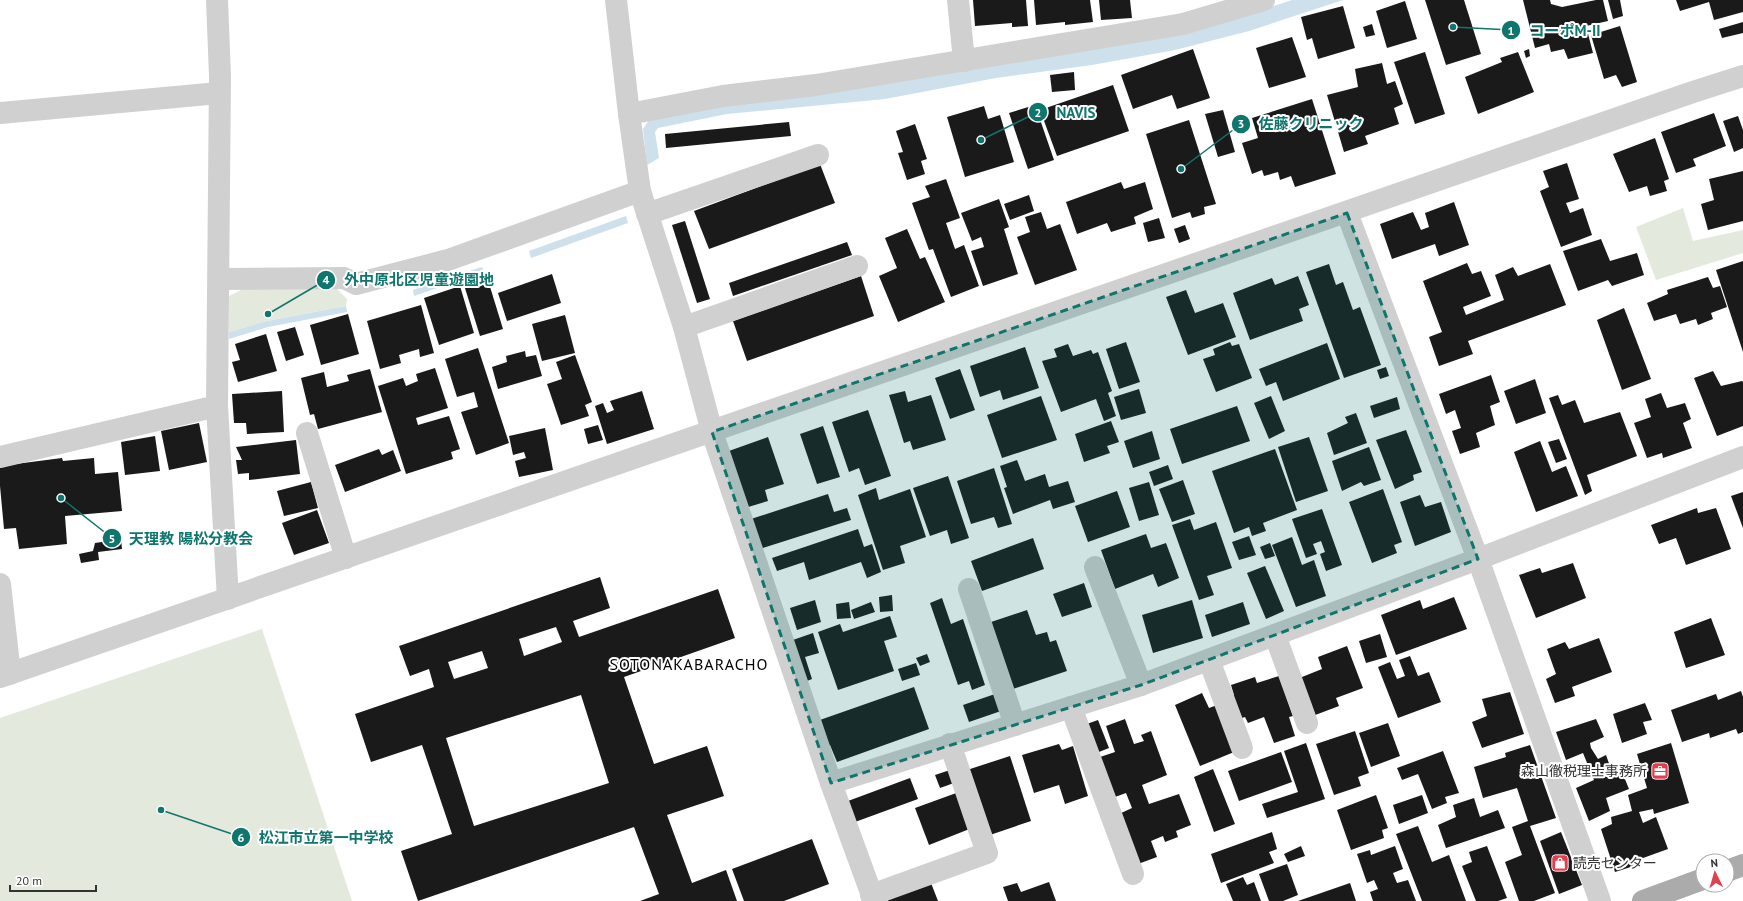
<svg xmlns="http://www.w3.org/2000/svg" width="1743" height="901" viewBox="0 0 1743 901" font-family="'PT Sans','Noto Sans JP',sans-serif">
<rect width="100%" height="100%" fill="#fff"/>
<g fill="#e3e9dc">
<polygon points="1683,208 1693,241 1743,230 1743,253 1656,280 1636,227"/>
<polygon points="247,287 335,287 347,299 346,306 267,321 229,332 229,296"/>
<polygon points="262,629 352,901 0,901 0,718"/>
</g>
<g fill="#cde0eb">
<polygon points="1292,0 1343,0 1249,31 1175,50 1092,65 996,78 885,99 727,114 658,128 655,132 659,158 647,165 643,129 651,117 1259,11"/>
<polygon points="626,216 628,223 531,258 529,251"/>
<polygon points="482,267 484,272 414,296 413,290"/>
<polygon points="346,306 347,312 268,327 229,339 229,332 267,321"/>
</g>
<g fill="#1a1a1a" fill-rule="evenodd">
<polygon points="973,0 1026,0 1028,26 1012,27 1012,23 975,26"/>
<polygon points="1034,0 1090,0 1093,22 1065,25 1065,22 1036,25"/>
<polygon points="1099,0 1130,0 1132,18 1101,20"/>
<polygon points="1425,0 1464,0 1481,54 1446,65"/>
<polygon points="1523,0 1550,0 1551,4 1562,7 1596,0 1603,0 1608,21 1586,26 1593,53 1568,59 1564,49 1551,52 1549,44 1535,48"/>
<polygon points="1608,0 1620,0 1623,16 1613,19"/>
<polygon points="1676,0 1743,0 1743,12 1714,20 1709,2 1680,11"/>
<polygon points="1405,1 1417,39 1387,48 1376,11"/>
<polygon points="1343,6 1355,48 1318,59 1312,38 1307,40 1301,17"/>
<polygon points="1743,22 1743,33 1722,38 1719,29"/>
<polygon points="1372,24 1375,35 1366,37 1363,27"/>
<polygon points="1620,26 1637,82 1622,87 1616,75 1604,79 1591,35"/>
<polygon points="1292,37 1306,77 1269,88 1256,48"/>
<polygon points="1193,49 1210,98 1177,109 1172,95 1133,109 1121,75"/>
<polygon points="1529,49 1530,56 1526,58 1524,51"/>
<polygon points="1425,52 1445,114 1415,124 1394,62"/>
<polygon points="1518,52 1534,92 1478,114 1465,77 1502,62 1500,58"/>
<polygon points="1382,63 1387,84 1395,81 1403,104 1394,108 1399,124 1365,136 1368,144 1344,152 1327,95 1358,87 1355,69"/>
<polygon points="1074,72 1075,90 1052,92 1050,75"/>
<polygon points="1113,85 1129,131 1057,156 1040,110"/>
<polygon points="1312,99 1336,174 1295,187 1291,176 1280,180 1278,172 1264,176 1262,170 1252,174 1242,143 1258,138 1252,118"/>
<polygon points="1035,105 1054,160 1028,169 1009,113"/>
<polygon points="984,106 988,119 1000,115 1014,162 965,177 947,117"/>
<polygon points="1223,110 1235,152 1218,157 1205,114"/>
<polygon points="1714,113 1726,146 1693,159 1696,166 1676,173 1661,132"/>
<polygon points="1738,116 1743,130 1743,148 1734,152 1723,121"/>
<polygon points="1189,120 1216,204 1204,207 1205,214 1192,218 1190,212 1172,218 1146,134"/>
<polygon points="789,122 791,136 666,148 665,134"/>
<polygon points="915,124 927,159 921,161 925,174 907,180 898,153 903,152 896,131"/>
<polygon points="1655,138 1669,179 1664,181 1667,191 1650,196 1647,186 1629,192 1613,154"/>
<polygon points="1567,163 1579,199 1566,203 1570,213 1583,208 1592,235 1561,247 1540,191 1549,187 1543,171"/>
<polygon points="820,164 835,203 709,249 694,211"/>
<polygon points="1743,171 1743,221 1708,230 1701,204 1714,200 1709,179"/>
<polygon points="946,179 960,218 946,223 955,249 964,245 979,286 951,297 933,249 929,250 912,203 930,197 925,186"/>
<polygon points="1121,182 1124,189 1145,182 1153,209 1134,217 1136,224 1111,232 1107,223 1077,234 1066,202"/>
<polygon points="1029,195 1034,211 1010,220 1004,204"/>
<polygon points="999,199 1009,227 1004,229 1018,274 983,286 971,251 984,247 981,237 972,241 961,213"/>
<polygon points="1454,202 1469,245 1439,256 1435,244 1392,259 1380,224 1413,212 1421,230 1429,227 1425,213"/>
<polygon points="1041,212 1047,229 1060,224 1077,270 1035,285 1017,237 1030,232 1025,217"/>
<polygon points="1159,218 1165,238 1148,242 1143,223"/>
<polygon points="685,221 710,299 697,303 672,225"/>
<polygon points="1185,225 1190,239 1179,243 1174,229"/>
<polygon points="907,229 920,259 925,257 945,302 898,322 879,276 897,268 885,238"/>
<polygon points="1601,239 1610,261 1637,253 1644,275 1612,286 1608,280 1578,291 1563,251"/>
<polygon points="847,242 852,255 733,296 729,283"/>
<polygon points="1743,261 1743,352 1716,270"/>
<polygon points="1467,263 1472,274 1481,271 1491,296 1463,307 1466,315 1504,300 1495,275 1513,267 1518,276 1550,264 1566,305 1468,341 1473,354 1439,366 1429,337 1442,332 1423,281"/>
<polygon points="1329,264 1336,285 1343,282 1353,310 1360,307 1381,365 1344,378 1306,272"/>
<polygon points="552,274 561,303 507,321 498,293"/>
<polygon points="861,276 874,316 747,361 733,321"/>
<polygon points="1298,276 1309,305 1299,309 1303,321 1250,340 1233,293 1272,278 1275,285"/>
<polygon points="487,277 503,329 480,336 464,285"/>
<polygon points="1708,277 1713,288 1720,286 1727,307 1711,313 1713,319 1698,325 1696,319 1680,324 1676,314 1654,321 1647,303 1668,294 1667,290"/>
<polygon points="460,286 474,333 439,345 424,298"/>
<polygon points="1186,290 1195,313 1223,303 1236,337 1188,355 1166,297"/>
<polygon points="421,305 434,353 420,357 419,349 399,355 401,363 380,369 367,321"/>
<polygon points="1624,308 1651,379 1622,390 1597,320"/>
<polygon points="348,314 359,354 321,365 310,325"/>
<polygon points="565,315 575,353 542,361 532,324"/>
<polygon points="295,327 304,355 286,361 277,332"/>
<polygon points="266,334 277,371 238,382 232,362 240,360 235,344"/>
<polygon points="1126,342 1140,382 1119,389 1106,349"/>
<polygon points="1230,342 1232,346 1239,344 1252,378 1216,392 1203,359 1215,355 1213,349"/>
<polygon points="1327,343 1340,379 1283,401 1276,382 1266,386 1259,369"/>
<polygon points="1068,344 1073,356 1091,350 1093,354 1098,352 1112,391 1108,393 1116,416 1104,421 1096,399 1061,412 1042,361 1057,357 1054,349"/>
<polygon points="1025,347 1039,388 1003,400 1000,390 980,397 970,366"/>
<polygon points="478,348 509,443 476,455 461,412 478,407 474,392 457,397 445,359"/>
<polygon points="525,351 526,357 536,355 542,376 498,389 492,367 507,362 506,356"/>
<polygon points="575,355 592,402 585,405 589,416 561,425 547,384 562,379 556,362"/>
<polygon points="1386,367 1389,376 1380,379 1377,370"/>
<polygon points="435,368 448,408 416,418 418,425 449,416 460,449 451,452 453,459 406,474 378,386 403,378 406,386 418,381 416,374"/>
<polygon points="370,369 382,412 318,429 314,414 310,415 301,378 324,372 327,387 349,381 347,375"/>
<polygon points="960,369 975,410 950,419 935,378"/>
<polygon points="1713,371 1721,386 1742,381 1743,382 1743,426 1717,436 1694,378"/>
<polygon points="1491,375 1500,402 1490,406 1495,425 1476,433 1480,447 1460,454 1452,431 1461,428 1455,410 1446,414 1439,394"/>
<polygon points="1535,379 1546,413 1516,424 1504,391"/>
<polygon points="1139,389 1146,413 1121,420 1114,397"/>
<polygon points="282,391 284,432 247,434 246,423 234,423 232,394"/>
<polygon points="642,391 654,429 607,444 595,406 603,403 607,413 614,410 610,401"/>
<polygon points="905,391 908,402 931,395 946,440 913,450 910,441 904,443 889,395"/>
<polygon points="1661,393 1667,408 1685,403 1691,419 1683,423 1692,448 1663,458 1662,453 1647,458 1634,423 1651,417 1645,399"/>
<polygon points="1558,395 1562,405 1575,400 1584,423 1620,412 1637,456 1587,475 1592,491 1585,495 1549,398"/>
<polygon points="1041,396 1057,440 1002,458 987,415"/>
<polygon points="1271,396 1285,431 1269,439 1254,403"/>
<polygon points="1397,397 1400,409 1374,418 1370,406"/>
<polygon points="1237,406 1250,441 1182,464 1170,429"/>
<polygon points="868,410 891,476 865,485 859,468 849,472 832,422"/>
<polygon points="1356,413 1367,443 1334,455 1327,433 1348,423 1345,417"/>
<polygon points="1111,421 1119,442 1107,446 1110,453 1084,462 1075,434"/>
<polygon points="199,423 207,462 169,470 161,431"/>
<polygon points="598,425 603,440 588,444 584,429"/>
<polygon points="823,426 840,477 817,484 800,434"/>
<polygon points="545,428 553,470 519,477 515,461 526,458 524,452 513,455 509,436"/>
<polygon points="1406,430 1422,472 1413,475 1414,480 1395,489 1376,440"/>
<polygon points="1152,431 1160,459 1133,468 1124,441"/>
<polygon points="155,436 160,471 125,475 121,442"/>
<polygon points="768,437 784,484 765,490 768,501 745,508 726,452"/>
<polygon points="1309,437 1328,491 1296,502 1278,447"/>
<polygon points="1559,439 1567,459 1556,463 1548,442"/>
<polygon points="296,440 300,474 249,480 249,473 238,474 236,460 242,460 236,447"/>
<polygon points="1540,441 1552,472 1566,466 1578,496 1536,512 1514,452"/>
<polygon points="1369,447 1381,480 1364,486 1361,482 1342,491 1332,461"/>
<polygon points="379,449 382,455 393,450 401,471 345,492 335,465"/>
<polygon points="1275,449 1297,510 1263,523 1266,531 1252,536 1249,527 1234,533 1212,471"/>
<polygon points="62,458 63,461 94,458 95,474 118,472 122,511 65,516 67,544 19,549 16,528 4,529 0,486 0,466"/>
<polygon points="1017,460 1025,481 1045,474 1049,487 1068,481 1075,502 1053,509 1050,500 1013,514 1004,488 1007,487 1000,466"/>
<polygon points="1168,465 1173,479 1154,486 1149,472"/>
<polygon points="994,468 1012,524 998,528 994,517 971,524 957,481"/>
<polygon points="948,476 969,538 951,544 947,530 930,536 913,488"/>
<polygon points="1183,480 1195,514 1172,522 1159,489"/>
<polygon points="311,482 318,508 284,516 277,491"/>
<polygon points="1149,482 1159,515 1139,521 1129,488"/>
<polygon points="876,488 879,500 910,489 926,537 900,546 905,563 883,570 858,495"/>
<polygon points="1383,489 1402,542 1394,545 1397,553 1372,563 1349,502"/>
<polygon points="1117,491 1130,527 1088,542 1075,506"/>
<polygon points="1743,492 1743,528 1731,496"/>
<polygon points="828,494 834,512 847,508 851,520 760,549 751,519"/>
<polygon points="1420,495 1425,507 1441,502 1451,532 1415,546 1400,502"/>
<polygon points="1697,508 1698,513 1716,508 1731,549 1686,565 1676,538 1659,544 1651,525"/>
<polygon points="1322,509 1342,565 1326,571 1320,554 1325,552 1321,541 1313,544 1317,554 1306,558 1292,519"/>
<polygon points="317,510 329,543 294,555 282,523"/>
<polygon points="1190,519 1194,530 1216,522 1232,568 1207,576 1214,595 1199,600 1172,525"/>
<polygon points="858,529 864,547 872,544 881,572 867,578 861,562 809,580 804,562 777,571 772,558"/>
<polygon points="1146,534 1151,548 1166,543 1179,578 1158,587 1153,574 1115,589 1101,550"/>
<polygon points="1249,536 1256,555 1239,560 1232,542"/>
<polygon points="1292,537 1302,565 1314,560 1326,596 1296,607 1272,545"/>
<polygon points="1033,538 1044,569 982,591 971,561"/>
<polygon points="121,539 122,549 98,552 99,560 81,563 79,554 93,551 95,543"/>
<polygon points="1270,543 1275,556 1265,559 1260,547"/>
<polygon points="1573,563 1586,598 1536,618 1519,575 1540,568 1542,573"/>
<polygon points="1265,566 1284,611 1266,619 1247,573"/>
<path d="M600,577L610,608L573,621L579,637L718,589L735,638L624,677L654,764L707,746L724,796L667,815L692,883L726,870L737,901H640L659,894L634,827L418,901L401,851L452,834L422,745L371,762L355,714L434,687L429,669L410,676L399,646ZM556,627L562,642L524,656L519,639ZM482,651L488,668L454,679L448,662ZM581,695L609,783L474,826L446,738Z"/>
<polygon points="1084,583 1092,607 1062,617 1053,594"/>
<polygon points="892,595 893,611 880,612 879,597"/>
<polygon points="1454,597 1467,629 1396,655 1381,615 1420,600 1423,609"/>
<polygon points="942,598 951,624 963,619 985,685 972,690 969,681 958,685 930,603"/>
<polygon points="815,600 821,622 797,630 790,608"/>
<polygon points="1192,600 1203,638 1153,653 1142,615"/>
<polygon points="849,602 851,618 837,619 836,604"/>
<polygon points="871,602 875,612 854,619 851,610"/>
<polygon points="1243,602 1250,624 1212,637 1205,615"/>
<polygon points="1027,610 1036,635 1047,632 1050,642 1056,640 1067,671 1013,689 991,622"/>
<polygon points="890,616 897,637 884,641 894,671 838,690 818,632 840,624 843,632"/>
<polygon points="1711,618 1725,655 1686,668 1674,632"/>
<polygon points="813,633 819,653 805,657 812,679 802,683 790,641"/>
<polygon points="1380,634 1387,657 1366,663 1359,641"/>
<polygon points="1599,638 1612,672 1572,687 1575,696 1555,703 1546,679 1556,674 1547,649 1565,642 1569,649"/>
<polygon points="1347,646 1363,688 1336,698 1339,706 1310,717 1297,679 1322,669 1318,657"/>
<polygon points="927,654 930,662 920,666 916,658"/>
<polygon points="1410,656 1418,676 1429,672 1441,702 1398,718 1378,667 1390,662 1397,679 1405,676 1399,660"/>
<polygon points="916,663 920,675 902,681 898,669"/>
<polygon points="1279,676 1293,716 1289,717 1295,736 1274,743 1264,717 1248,723 1245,717 1239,719 1231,696 1234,695 1231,685 1255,677 1257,683"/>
<polygon points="914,687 929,729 837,762 830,745 826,746 817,721"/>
<polygon points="1741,691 1743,697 1743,732 1738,734 1736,729 1710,738 1709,733 1682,742 1671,710 1716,694 1718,700"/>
<polygon points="1510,692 1524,734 1482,748 1472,722 1487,716 1482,699"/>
<polygon points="1202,693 1209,708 1220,704 1239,750 1200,766 1175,705"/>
<polygon points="995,694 1001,711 969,722 963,705"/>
<polygon points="1645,703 1652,720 1643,722 1647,734 1622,743 1613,714"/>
<polygon points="1125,719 1134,744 1144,741 1141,735 1151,731 1167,775 1142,785 1149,804 1179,794 1191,825 1176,831 1178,837 1165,842 1163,836 1151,841 1157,857 1138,864 1119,814 1132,808 1126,793 1115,797 1100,757 1115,752 1106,726"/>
<polygon points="1596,719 1604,737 1590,743 1591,748 1598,759 1606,755 1611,769 1620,767 1629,789 1606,798 1610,811 1589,821 1576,788 1594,780 1583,753 1566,760 1556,732"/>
<polygon points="1098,720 1109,748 1094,754 1084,725"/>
<polygon points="1388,723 1400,756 1371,767 1359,733"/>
<polygon points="1355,731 1369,773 1358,777 1361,786 1334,795 1316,744"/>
<polygon points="1306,743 1325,799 1267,818 1262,804 1298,792 1284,751"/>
<polygon points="1671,743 1689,803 1654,814 1653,809 1639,812 1643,823 1656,817 1668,849 1632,862 1634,866 1615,872 1601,829 1612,824 1611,817 1632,811 1628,795 1647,788 1637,754"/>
<polygon points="1059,744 1062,750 1073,746 1088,796 1065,804 1059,785 1034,793 1022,755"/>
<polygon points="1530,745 1556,818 1530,826 1555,893 1534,901 1519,901 1505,862 1522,855 1512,827 1528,821 1517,788 1483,798 1474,767 1506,757 1505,753"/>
<polygon points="1443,751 1459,793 1445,797 1447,803 1432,809 1418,774 1402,780 1397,768"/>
<polygon points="1281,752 1292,782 1239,801 1228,771"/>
<polygon points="1010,756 1031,821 990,835 964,771"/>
<polygon points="1213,769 1235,824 1214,832 1194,777"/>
<polygon points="950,770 954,783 940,788 935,775"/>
<polygon points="910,778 918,799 855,822 848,801"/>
<polygon points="959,792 972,828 929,845 915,808"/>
<polygon points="1376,795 1388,828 1382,830 1384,838 1351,850 1337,810"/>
<polygon points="1422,795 1428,813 1399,824 1393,805"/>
<polygon points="1474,798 1480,817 1498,810 1505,828 1446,848 1438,825 1456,817 1453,805"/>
<polygon points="1418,826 1432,862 1449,855 1466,901 1422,901 1396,834"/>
<polygon points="1272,832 1277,849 1269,852 1274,863 1221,883 1211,854"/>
<polygon points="1561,832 1582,885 1559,894 1540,841"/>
<polygon points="812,839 829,884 784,901 744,901 732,869"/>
<polygon points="1301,846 1305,856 1288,862 1284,854"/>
<polygon points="1395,846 1403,869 1393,873 1397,883 1408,880 1416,901 1373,901 1370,892 1378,889 1374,880 1367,883 1357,854 1370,850 1371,855"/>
<polygon points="1487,846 1507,898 1498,901 1476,901 1462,866 1472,862 1469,852"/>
<polygon points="1287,864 1298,895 1283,901 1269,901 1259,874"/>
<polygon points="1243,877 1247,885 1254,882 1261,901 1233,901 1226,884"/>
<polygon points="1049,882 1056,901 1008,901 1003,887 1017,883 1021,892"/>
<polygon points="931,883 938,901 888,901 888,899"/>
<polygon points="1350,883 1356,901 1298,901"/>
</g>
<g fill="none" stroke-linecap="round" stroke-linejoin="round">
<g stroke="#d0d0d0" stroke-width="22">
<polyline points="217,0 220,76 217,406 228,599"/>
<polyline points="616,0 629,114 640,191 684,327 712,432 831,783 874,901"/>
<polyline points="958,0 964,61"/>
<polyline points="0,113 219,93"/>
<polyline points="629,114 723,96 816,85 1183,24 1264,0"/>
<polyline points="1347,213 1478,559 1600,901"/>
<polyline points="647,214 818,155"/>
<polyline points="219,279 344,278 356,284 448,260 640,191"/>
<polyline points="684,327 857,266"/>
<polyline points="307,433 346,558"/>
<polyline points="0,457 217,406"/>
<polyline points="1095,567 1141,685"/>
<polyline points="0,584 10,674"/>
<polyline points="969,589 1015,725"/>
<polyline points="1275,635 1307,723"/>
<polyline points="1209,660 1242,748"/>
<polyline points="0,677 1693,92 1743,76"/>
<polyline points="1071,707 1133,874"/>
<polyline points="831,783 1141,685 1478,559 1743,457"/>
<polyline points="871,895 987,853 950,744"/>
</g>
<g stroke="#ababab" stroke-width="22">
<polyline points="1727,871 1743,865"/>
<polyline points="1643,901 1703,879"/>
</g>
</g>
<path fill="#0f766e" fill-opacity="0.2" stroke="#0f766e" stroke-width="3" stroke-dasharray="8 5" stroke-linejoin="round" d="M1347,213L1478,559L1141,685L831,783L712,432Z"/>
<defs>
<symbol id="office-square" viewBox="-11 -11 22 22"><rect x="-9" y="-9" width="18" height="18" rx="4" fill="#e03f4d" stroke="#fff"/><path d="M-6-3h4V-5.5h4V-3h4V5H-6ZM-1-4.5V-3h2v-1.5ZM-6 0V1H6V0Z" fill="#fff"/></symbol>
<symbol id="shop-square" viewBox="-11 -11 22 22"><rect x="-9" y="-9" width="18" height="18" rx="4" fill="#e03f4d" stroke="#fff"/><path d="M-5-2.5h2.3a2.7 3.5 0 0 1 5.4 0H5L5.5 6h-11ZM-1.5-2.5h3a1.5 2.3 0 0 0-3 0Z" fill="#fff"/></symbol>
</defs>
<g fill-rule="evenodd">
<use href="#office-square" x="1650" y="761" width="20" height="20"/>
<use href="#shop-square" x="1550" y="853" width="20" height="20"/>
</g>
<g text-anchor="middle" stroke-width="4" stroke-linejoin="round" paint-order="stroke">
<g font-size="14" fill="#333" stroke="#fff" text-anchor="end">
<text x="1647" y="776">森山徹税理士事務所</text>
<text x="1573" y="868" text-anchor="start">読売センター</text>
</g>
<g font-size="16" letter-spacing="1" fill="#000" stroke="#fff">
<text x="689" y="670">SOTONAKABARACHO</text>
</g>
</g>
<path fill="none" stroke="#0f766e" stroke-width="1.5" d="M1453 27L1511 30M981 140L1038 112M1181 169L1241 124M268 314L326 280M61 498L112 538M161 810L241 837"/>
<g fill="#0f766e" stroke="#fff" stroke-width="1.5">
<circle cx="1453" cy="27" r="4"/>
<circle cx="981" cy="140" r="4"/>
<circle cx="1181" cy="169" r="4"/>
<circle cx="268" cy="314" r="4"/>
<circle cx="61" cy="498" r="4"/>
<circle cx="161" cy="810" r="4"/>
<circle cx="1511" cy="30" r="10"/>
<circle cx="1038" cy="112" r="10"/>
<circle cx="1241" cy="124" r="10"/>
<circle cx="326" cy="280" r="10"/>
<circle cx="112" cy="538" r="10"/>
<circle cx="241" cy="837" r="10"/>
</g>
<g font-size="12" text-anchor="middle" font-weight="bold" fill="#fff">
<text x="1511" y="35">1</text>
<text x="1038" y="117">2</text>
<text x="1241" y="128">3</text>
<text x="326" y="284">4</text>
<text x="112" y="543">5</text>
<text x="241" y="842">6</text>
</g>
<g font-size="15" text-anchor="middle" font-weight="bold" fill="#0f766e" stroke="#fff" stroke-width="4" stroke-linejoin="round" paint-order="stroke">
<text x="1565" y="36">コーポM-II</text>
<text x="1076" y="118">NAVIS</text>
<text x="1311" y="129">佐藤クリニック</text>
<text x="419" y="285">外中原北区児童遊園地</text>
<text x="191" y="544">天理教 陽松分教会</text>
<text x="326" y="843">松江市立第一中学校</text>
</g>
<g transform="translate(1715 873) rotate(355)"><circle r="19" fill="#ffffff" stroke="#adadad"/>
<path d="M0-3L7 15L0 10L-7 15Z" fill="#e03f4d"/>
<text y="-6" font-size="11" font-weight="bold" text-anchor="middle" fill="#333333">N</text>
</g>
<path d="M10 885v6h86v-6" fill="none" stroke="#333333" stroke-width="2"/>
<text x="16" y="885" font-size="12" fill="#333333" stroke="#ffffff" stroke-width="3" paint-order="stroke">20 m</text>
</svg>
